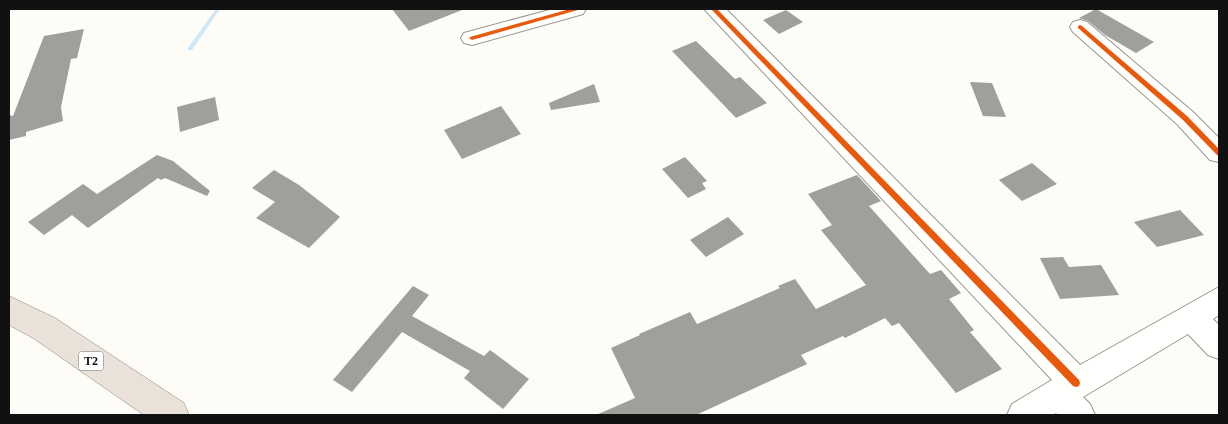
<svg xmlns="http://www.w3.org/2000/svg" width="1228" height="424" viewBox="0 0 1228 424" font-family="'Times New Roman',serif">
<rect width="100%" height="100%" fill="#fdfcf7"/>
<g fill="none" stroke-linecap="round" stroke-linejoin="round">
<polygon fill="#cde8f7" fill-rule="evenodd" points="216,9 220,9 192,50 188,50 188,48"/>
</g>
<g fill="#a19f9c">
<polygon points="392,9 462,9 462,10 409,31"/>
<polygon points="1096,9 1154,42 1136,53 1105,35 1088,21 1079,18"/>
<polygon points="786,10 803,22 779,34 763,20"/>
<polygon points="84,29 77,58 71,59 61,107 63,121 26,132 26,136 9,140 9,115 13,116 44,36"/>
<polygon points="696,41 735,79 740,77 767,103 736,118 672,51"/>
<polygon points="970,82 992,83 1006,117 983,116"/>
<polygon points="594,84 600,102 551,110 549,103"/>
<polygon points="215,97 219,120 180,132 177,107"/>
<polygon points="501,106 521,134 462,159 444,130"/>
<polygon points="157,155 173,161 210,191 207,196 165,178 161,180 158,178 88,228 72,215 44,235 28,222 83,184 97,194"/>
<polygon points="685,157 707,181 702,183 706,189 688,198 662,169"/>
<polygon points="1032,163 1057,184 1022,201 999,180"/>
<polygon points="274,170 299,185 340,217 309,248 256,218 275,202 252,188"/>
<polygon points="857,175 881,201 869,206 930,274 941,270 961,293 949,299 974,330 970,332 1002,369 956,393 899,323 892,326 885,318 845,338 843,336 801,355 807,364 696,415 596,415 635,398 611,348 640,335 639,334 690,312 697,324 780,288 778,286 795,279 816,309 866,285 821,230 832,225 808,194"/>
<polygon points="1180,210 1204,235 1157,247 1134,222"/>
<polygon points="728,217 744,234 706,257 690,240"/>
<polygon points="1063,257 1069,267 1101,265 1119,295 1060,299 1040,258"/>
<polygon points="413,286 429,295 412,316 484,356 490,350 529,379 503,409 464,378 470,371 402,332 352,392 333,380"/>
</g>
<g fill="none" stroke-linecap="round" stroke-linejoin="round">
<defs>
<g id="street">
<polygon points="553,9 586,9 583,14 472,45 464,43 461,38 464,33"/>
<polygon points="704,9 726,9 1080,365 1219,287 1219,315 1213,319 1219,325 1219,359 1208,355 1188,334 1083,397 1090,404 1095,415 1058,415 1056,413 1053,415 1007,415 1012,404 1052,380"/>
<polygon points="1080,20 1087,22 1193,112 1219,138 1219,162 1210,160 1177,124 1073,32 1070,27 1073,22"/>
</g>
<polygon id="highway" points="9,296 55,318 184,403 189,415 144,415 33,338 9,325"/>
</defs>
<use href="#street" stroke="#979795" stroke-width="2"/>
<use href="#highway" stroke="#858482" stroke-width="1"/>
<use href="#street" fill="#fffffe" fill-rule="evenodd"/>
<use href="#highway" fill="#eae1d8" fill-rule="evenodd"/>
<defs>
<g id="cycleway">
<polygon points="570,9 579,9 578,10 472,40 469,38 470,37"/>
<polygon points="711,9 717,9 1079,380 1080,383 1079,386 1076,387 1073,386"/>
<polygon points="1080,25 1082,26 1187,116 1219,149 1219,156 1217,155 1183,120 1078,28 1078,26"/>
</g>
</defs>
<use href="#cycleway" stroke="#fff" stroke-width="3"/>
<use href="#cycleway" fill="#e8590c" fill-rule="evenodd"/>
</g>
<g text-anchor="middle" stroke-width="5" stroke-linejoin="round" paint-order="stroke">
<rect fill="#fff" stroke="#585858" stroke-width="1" x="78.5" y="351.5" width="25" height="19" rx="4"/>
<g font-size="12" font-weight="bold" fill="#111">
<text x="91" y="365">T2</text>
</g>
</g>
<rect width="1228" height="424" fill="none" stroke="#111111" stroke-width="20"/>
</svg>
